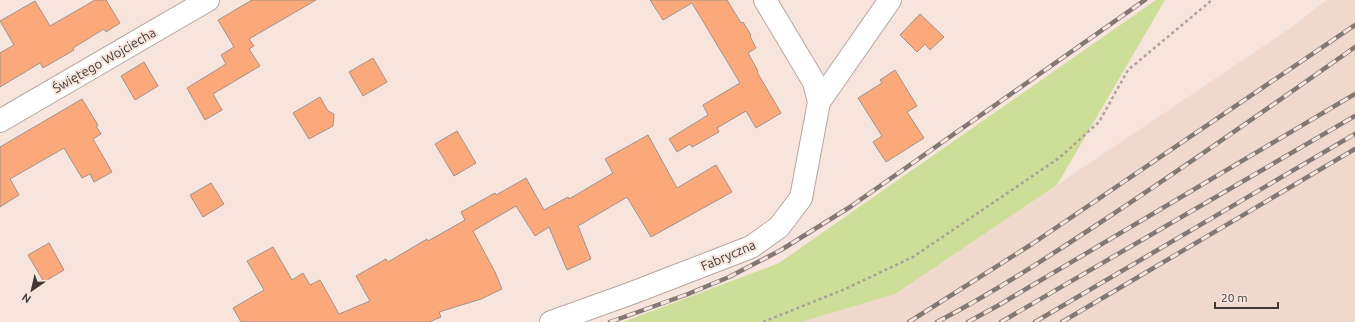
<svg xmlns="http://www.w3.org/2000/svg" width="1355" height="322" viewBox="0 0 1355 322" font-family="Ubuntu,sans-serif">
<rect width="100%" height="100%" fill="#f7e5dd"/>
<polygon fill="#f0d8cd" points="1327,0 1355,0 1355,322 801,322 895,294 1289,29"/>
<polygon fill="#ccde98" points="1156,0 1165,0 1057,185 895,294 801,322 623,322 779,263"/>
<g fill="#fba87b" stroke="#a2928a">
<polygon points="95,0 106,0 120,23 106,32 104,29 73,48 74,50 43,68 40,63 0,87 0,53 14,45 0,21 35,1 50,26"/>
<polygon points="252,0 316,0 249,39 254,46 249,49 260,66 213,94 222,110 205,120 187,88 226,64 221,55 234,47 218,20"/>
<polygon points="650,0 727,0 741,23 743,22 751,35 750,36 756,48 748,53 758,71 757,72 781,113 756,128 746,111 717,128 719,132 692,147 690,144 677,152 669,139 708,115 703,105 740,83 692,3 663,20"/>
<polygon points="920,14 944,37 930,50 925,44 917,52 900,35"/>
<polygon points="373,58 387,82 363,96 349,72"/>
<polygon points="144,62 158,86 135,100 121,76"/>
<polygon points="895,70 917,106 907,112 924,138 886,162 873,142 882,136 858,98 882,83 880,80"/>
<polygon points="320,97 328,111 334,114 333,126 309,139 293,113"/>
<polygon points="82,99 98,125 96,126 101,134 93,139 112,172 94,182 90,174 82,178 64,148 10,179 19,195 0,207 0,147"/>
<polygon points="457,131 476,163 454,176 435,144"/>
<polygon points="648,135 677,188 716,165 732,192 651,237 627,197 578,226 591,259 567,270 549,227 535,236 516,206 473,231 495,272 502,289 481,299 439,312 441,317 429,322 241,322 233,308 264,290 247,261 273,247 292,280 303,273 310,285 320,280 339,314 370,301 356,276 386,259 388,262 427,239 428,241 465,220 461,212 495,193 496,195 526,178 544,210 568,197 569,199 613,173 605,159"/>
<polygon points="211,183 224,204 203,217 190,195"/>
<polygon points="49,243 64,270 44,282 28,255"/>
</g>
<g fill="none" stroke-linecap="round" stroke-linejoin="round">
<defs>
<g id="minor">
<polyline points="819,102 890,0"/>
<polyline points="0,121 208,0"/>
<polyline points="551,322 632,293 751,247 779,227 801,198 819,102 814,82 765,0"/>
</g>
</defs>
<use href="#minor" stroke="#b7a69f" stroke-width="24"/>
<polyline stroke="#aea09a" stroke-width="2.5" stroke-dasharray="3 3" stroke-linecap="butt" points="763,322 845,289 913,257 1059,158 1099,122 1128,70 1212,0"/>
<use href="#minor" stroke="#fff" stroke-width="22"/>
<defs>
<g id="rail">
<polyline points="610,322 688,294 729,277 781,250 850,207 1145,0"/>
<polyline points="909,322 1032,244 1355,25"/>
<path d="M937,322C993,293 1045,259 1098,224C1185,167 1270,107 1355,47"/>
<polyline points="968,322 999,305 1355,94"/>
<polyline points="1001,322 1355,116"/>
<polyline points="1035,322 1355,134"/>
<polyline points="1062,322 1355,149"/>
</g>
</defs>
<use href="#rail" stroke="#837873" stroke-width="4.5"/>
<use href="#rail" stroke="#f7e5dd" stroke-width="3" stroke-dasharray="9" stroke-linecap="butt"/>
</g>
<g text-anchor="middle" stroke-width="4" stroke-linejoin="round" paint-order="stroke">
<g font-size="13" fill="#3f3835" stroke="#f7e5dd">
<text transform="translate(104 60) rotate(-30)" y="5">Świętego Wojciecha</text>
<text transform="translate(728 255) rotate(-23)" y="5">Fabryczna</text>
</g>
</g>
<g transform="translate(32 290) rotate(214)" stroke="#f7e5dd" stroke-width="3" paint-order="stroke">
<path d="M0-3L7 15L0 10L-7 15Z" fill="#3f3835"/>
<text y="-6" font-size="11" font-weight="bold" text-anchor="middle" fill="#3f3835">N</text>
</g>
<path d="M1215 302v6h63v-6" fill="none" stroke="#3f3835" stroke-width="2"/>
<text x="1221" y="302" font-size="12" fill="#3f3835" stroke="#f7e5dd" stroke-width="3" paint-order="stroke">20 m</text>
</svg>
